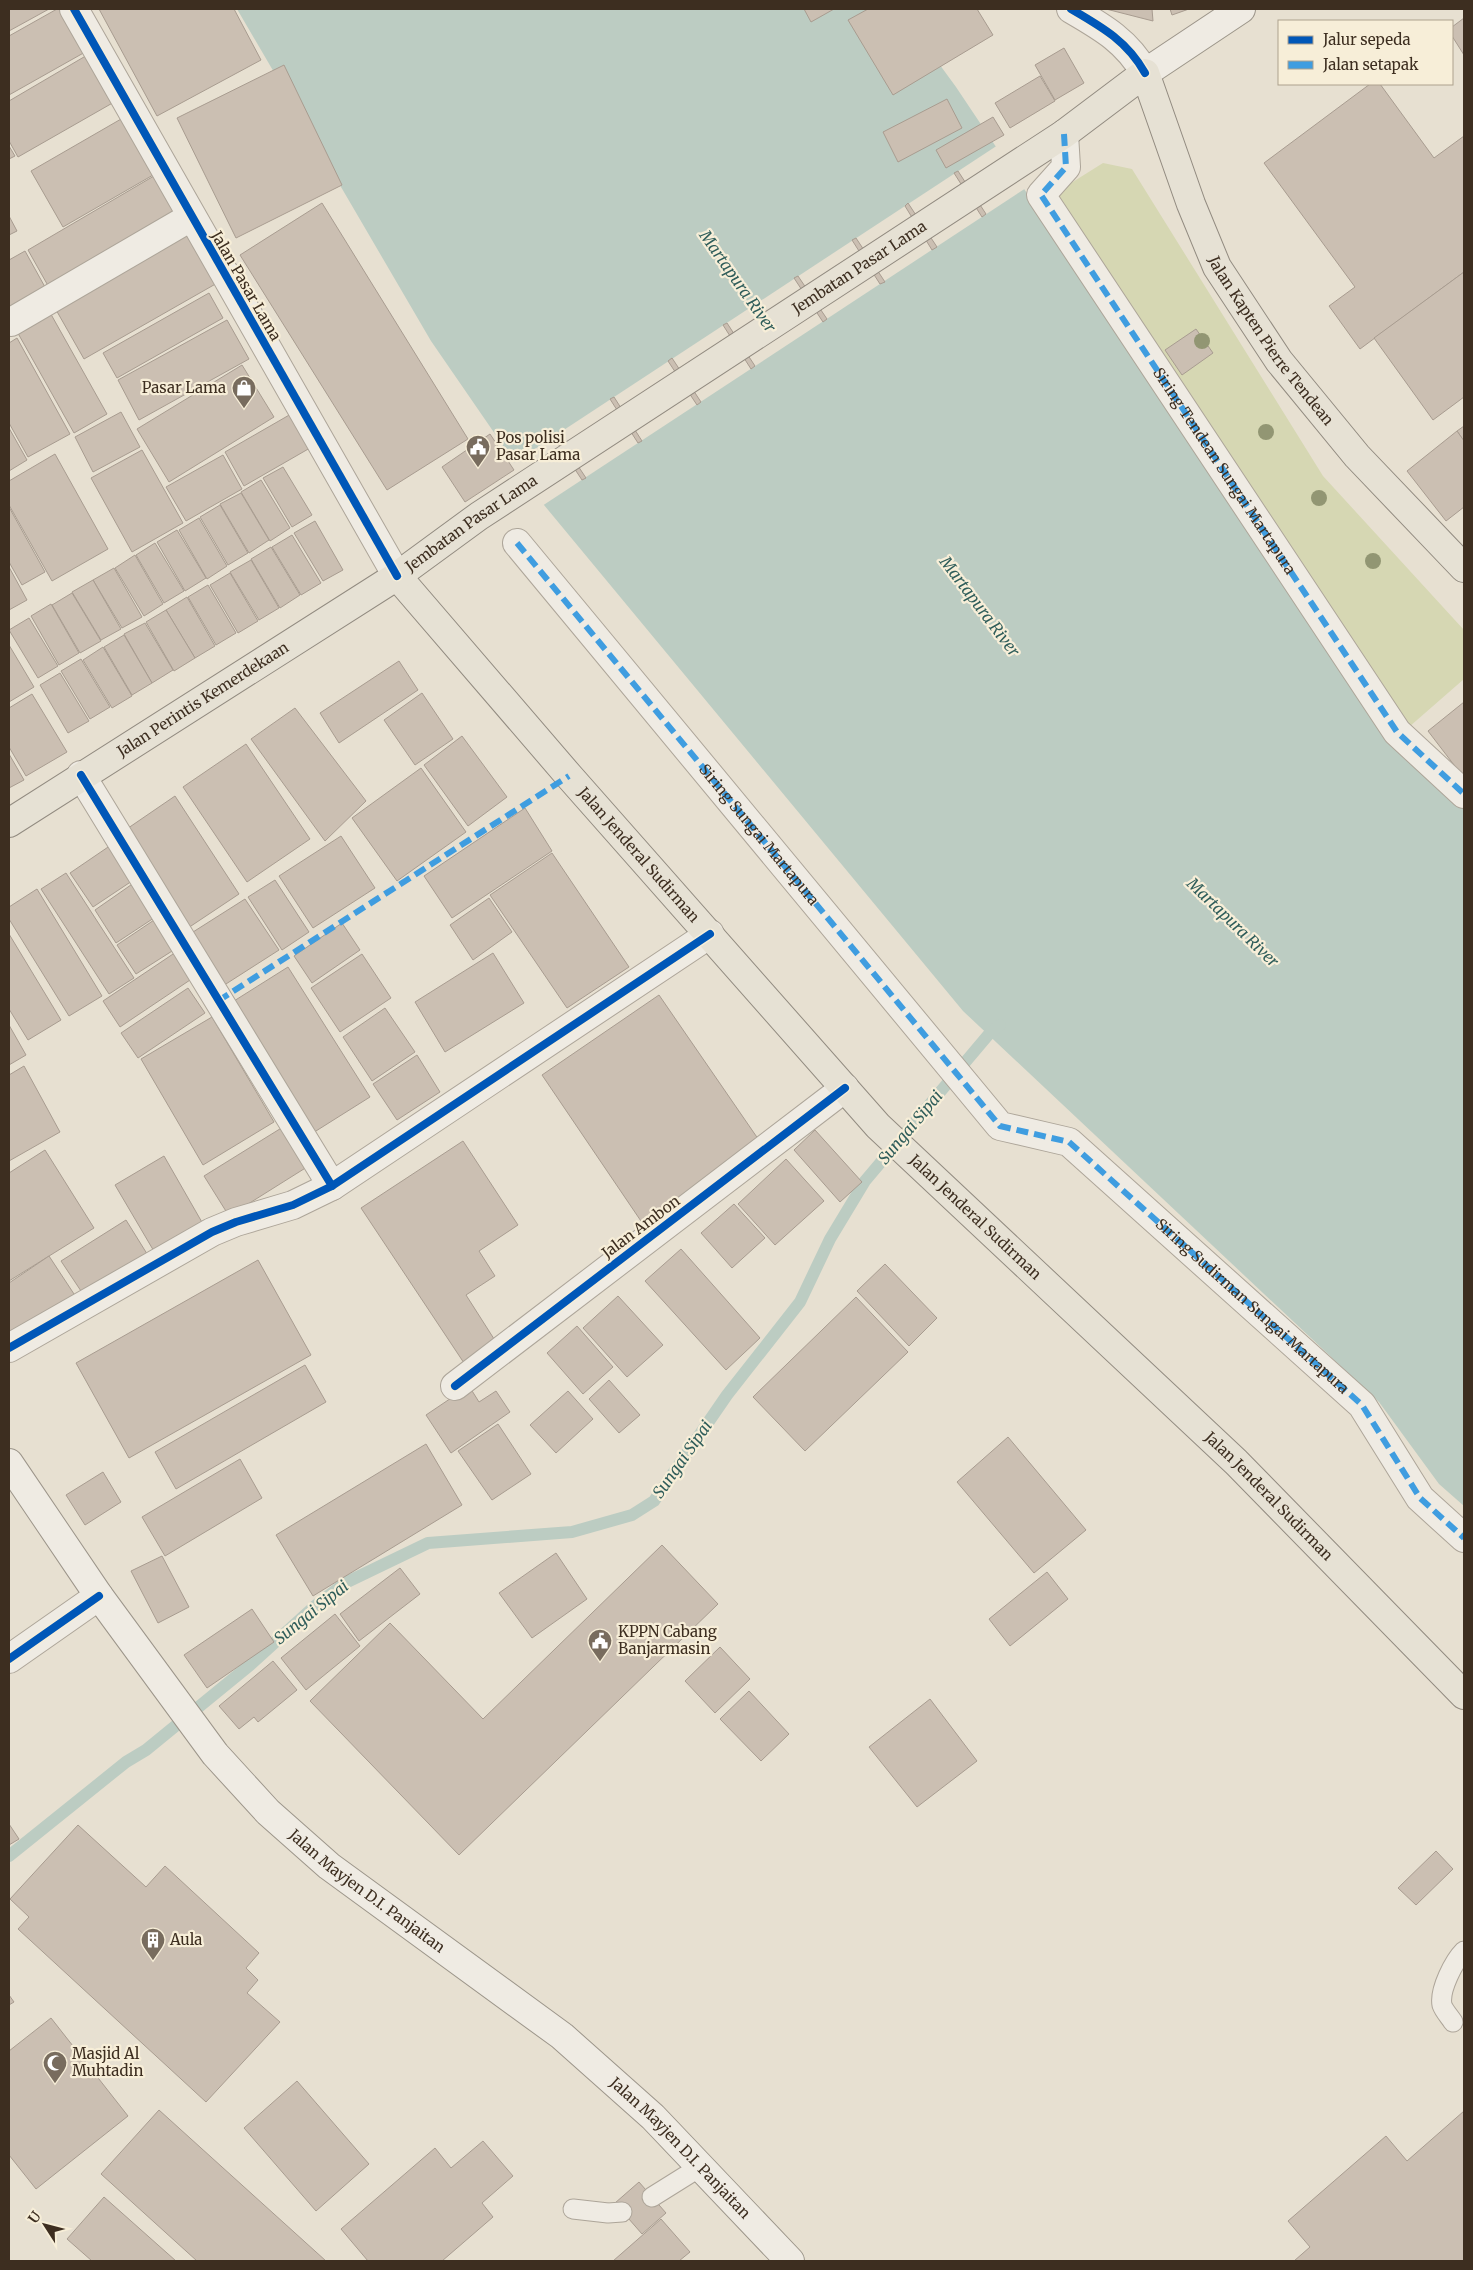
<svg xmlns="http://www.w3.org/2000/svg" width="1473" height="2270" viewBox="0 0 1473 2270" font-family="Merriweather,serif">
<rect width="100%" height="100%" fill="#e7e0d1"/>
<polygon fill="#d6d7b3" points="1103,163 1132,169 1323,476 1464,630 1464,679 1409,727 1052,195"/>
<polygon fill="#bcccc2" points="237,9 899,9 956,87 1390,737 1464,807 1464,1506 1439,1484 1379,1402 963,1011 544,505 431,341"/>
<polygon fill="#e7e0d1" points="998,145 1026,188 542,506 512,464"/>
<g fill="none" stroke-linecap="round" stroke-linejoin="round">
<polyline stroke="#bcccc2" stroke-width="12" points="9,1856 126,1762 146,1750 250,1665 315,1606 345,1583 428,1543 572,1532 632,1515 654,1501 727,1395 800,1302 830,1239 865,1181 989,1034 1000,1025"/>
</g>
<g fill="#cbbfb2" stroke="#a89c90">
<polygon points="9,9 49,9 9,31"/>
<polygon points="57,9 64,9 87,51 9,95 9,36"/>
<polygon points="99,9 234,9 261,60 157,116"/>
<polygon points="804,9 834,9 811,22"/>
<polygon points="868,9 977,9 993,35 893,95 848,20"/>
<polygon points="1106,9 1152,9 1153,21"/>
<polygon points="1170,9 1189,9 1172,15"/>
<polygon points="1464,18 1464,55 1452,36 1452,27"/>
<polygon points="1064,48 1084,83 1055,100 1035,65"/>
<polygon points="89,54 116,101 18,157 9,141 9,101"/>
<polygon points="284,65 342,185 236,238 177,118"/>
<polygon points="1040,76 1055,101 1010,128 995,103"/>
<polygon points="1370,84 1380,84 1434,158 1464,136 1464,272 1360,349 1329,306 1355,287 1264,163"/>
<polygon points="947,99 962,128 898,162 883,132"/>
<polygon points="128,115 160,171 63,227 31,171"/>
<polygon points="993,117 1004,135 946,168 936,150"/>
<polygon points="9,146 15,156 9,159"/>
<polygon points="958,171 986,214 982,217 954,173"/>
<polygon points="159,173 182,214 51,291 28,250"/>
<polygon points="322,203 468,439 387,490 240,255"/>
<polygon points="908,203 937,247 932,250 905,206"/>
<polygon points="9,216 17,231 9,235"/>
<polygon points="187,225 219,282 84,359 51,301"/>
<polygon points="856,238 885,282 880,284 852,240"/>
<polygon points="25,251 50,296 9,319 9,260"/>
<polygon points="1464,272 1464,397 1433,420 1374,338"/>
<polygon points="798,276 827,319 823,322 794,278"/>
<polygon points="209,293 223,318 117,378 103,353"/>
<polygon points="48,309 107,414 74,433 15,328"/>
<polygon points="227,320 249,359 139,420 118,380"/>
<polygon points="727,323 755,366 751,369 723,325"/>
<polygon points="1196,329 1213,353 1182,375 1165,350"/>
<polygon points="17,338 70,434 28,457 9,423 9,343"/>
<polygon points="672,358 701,402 697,405 668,361"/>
<polygon points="242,365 274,417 169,482 137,429"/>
<polygon points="614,397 642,441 638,443 610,399"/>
<polygon points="121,412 140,447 93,472 75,437"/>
<polygon points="291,414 310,448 244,486 225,452"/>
<polygon points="1464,426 1464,441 1457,431"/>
<polygon points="9,428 27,460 9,471"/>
<polygon points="1457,431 1464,441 1464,507 1446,521 1407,471"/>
<polygon points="490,434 514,470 465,502 442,467"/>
<polygon points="557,434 586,478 582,480 553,436"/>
<polygon points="142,450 183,523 132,552 91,478"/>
<polygon points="55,454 108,549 52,581 9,505 9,481"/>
<polygon points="223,455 242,489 186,521 166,487"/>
<polygon points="283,467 312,515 292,527 263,478"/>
<polygon points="261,480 290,528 270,541 241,492"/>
<polygon points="241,493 269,540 249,553 220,504"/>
<polygon points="220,505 248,553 228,565 200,517"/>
<polygon points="9,507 45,572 22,585 9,562"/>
<polygon points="199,518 227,566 207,579 179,530"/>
<polygon points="315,521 343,570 323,581 294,533"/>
<polygon points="177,530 206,578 185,591 157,542"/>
<polygon points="292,535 321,583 301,595 272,547"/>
<polygon points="155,543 184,591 164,603 136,555"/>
<polygon points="271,547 300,595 280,608 251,559"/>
<polygon points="135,555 163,604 144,616 115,568"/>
<polygon points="251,560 279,608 259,620 230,572"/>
<polygon points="9,567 27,600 9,610"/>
<polygon points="114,568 142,617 122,628 93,580"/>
<polygon points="230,573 258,621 238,633 210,585"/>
<polygon points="93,580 121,629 101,640 72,592"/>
<polygon points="208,585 236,633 216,645 188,597"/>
<polygon points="72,593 101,641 80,653 52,605"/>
<polygon points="187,597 215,646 195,658 166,610"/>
<polygon points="51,604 79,653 59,665 31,616"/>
<polygon points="166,610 195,658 174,671 146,622"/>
<polygon points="29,618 58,666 38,678 9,630"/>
<polygon points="145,623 173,670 152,683 124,634"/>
<polygon points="124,635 152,683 132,695 104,647"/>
<polygon points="9,645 34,687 9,702"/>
<polygon points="103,647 132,696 112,708 83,660"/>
<polygon points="81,659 110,707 90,719 61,671"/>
<polygon points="399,661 418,690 339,743 320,713"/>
<polygon points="60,673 89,721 68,733 40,685"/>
<polygon points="422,693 453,739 415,765 384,720"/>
<polygon points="32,694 67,752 26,776 9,747 9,708"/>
<polygon points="1464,702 1464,778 1428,731"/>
<polygon points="295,708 366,801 325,841 251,739"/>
<polygon points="462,736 507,797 468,826 424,765"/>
<polygon points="246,744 310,839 247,882 183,787"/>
<polygon points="9,754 24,780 9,788"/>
<polygon points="421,768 466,832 397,881 352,818"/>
<polygon points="175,796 239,894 182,932 118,835"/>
<polygon points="525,808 552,851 452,918 424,876"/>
<polygon points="341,836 375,888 313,928 279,876"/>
<polygon points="114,843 138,877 93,907 70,873"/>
<polygon points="552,853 629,967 567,1008 490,895"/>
<polygon points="66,873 134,978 109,994 41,889"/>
<polygon points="138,880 160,914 116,943 95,910"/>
<polygon points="275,880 309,932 282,950 248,897"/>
<polygon points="37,889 102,996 69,1016 9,919 9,907"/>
<polygon points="489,898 512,932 473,960 450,925"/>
<polygon points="245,899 279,950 215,991 182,939"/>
<polygon points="160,916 180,946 136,974 117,945"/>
<polygon points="342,923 360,950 312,983 294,956"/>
<polygon points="9,934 61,1020 28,1040 9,1009"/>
<polygon points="182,948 199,974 120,1027 103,1001"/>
<polygon points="493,953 524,1003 445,1052 415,1002"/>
<polygon points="362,954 391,998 340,1032 311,988"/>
<polygon points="288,967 370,1097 308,1136 226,1006"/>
<polygon points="188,988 205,1013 138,1058 121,1033"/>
<polygon points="659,995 763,1146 645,1227 542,1075"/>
<polygon points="385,1008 415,1052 372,1081 343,1037"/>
<polygon points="212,1017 274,1122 203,1165 141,1059"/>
<polygon points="9,1025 26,1055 9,1065"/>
<polygon points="417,1055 440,1092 397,1120 373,1084"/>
<polygon points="24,1066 60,1132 9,1161 9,1075"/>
<polygon points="283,1127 307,1167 229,1216 204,1176"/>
<polygon points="815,1130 862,1182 840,1202 794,1150"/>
<polygon points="463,1141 518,1225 479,1251 495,1276 466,1295 496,1342 464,1363 361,1208"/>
<polygon points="45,1150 94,1228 9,1281 9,1173"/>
<polygon points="164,1156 203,1224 155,1253 115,1185"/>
<polygon points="786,1159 824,1201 775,1245 738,1204"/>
<polygon points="734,1204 765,1238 732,1268 701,1233"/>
<polygon points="126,1220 149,1257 85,1297 61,1261"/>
<polygon points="681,1249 760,1338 726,1370 645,1281"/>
<polygon points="49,1256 76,1297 9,1339 9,1283"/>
<polygon points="258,1260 311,1355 129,1458 76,1363"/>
<polygon points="885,1264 937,1318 909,1346 857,1291"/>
<polygon points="618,1296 663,1345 627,1377 583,1328"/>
<polygon points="856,1297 908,1352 805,1451 753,1397"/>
<polygon points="577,1326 613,1367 583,1394 547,1353"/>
<polygon points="305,1365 326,1402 176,1489 155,1452"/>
<polygon points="609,1380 640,1415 619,1433 589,1399"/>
<polygon points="469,1386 479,1402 496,1391 510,1412 451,1453 426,1415"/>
<polygon points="568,1391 593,1419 556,1453 530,1425"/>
<polygon points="498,1424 531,1474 492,1500 458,1451"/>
<polygon points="1008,1437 1086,1530 1034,1573 957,1482"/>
<polygon points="426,1444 462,1505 313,1596 276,1535"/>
<polygon points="240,1459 262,1498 165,1556 142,1517"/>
<polygon points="103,1472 121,1502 85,1525 66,1495"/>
<polygon points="662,1545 718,1604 459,1855 310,1701 390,1623 483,1719"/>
<polygon points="556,1553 587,1599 532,1638 499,1593"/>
<polygon points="162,1556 189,1607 158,1623 131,1571"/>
<polygon points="400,1568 420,1594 359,1641 340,1614"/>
<polygon points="1047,1572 1068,1599 1010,1646 989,1619"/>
<polygon points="252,1609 274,1642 207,1688 184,1655"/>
<polygon points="335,1614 360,1646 306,1690 281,1658"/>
<polygon points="720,1647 750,1679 715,1713 685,1681"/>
<polygon points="273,1661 297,1690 258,1722 254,1717 239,1729 219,1706"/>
<polygon points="749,1691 789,1734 761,1761 720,1719"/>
<polygon points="930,1699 977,1761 917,1807 869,1747"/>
<polygon points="9,1824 19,1839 9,1845"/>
<polygon points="78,1825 146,1887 165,1866 259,1953 246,1968 258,1980 247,1993 280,2022 206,2102 18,1929 29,1917 10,1899"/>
<polygon points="1436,1851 1453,1869 1416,1905 1398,1888"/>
<polygon points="9,1995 14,2002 9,2005"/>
<polygon points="51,2018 128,2116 36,2189 9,2155 9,2051"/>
<polygon points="297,2081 369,2164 316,2211 244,2128"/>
<polygon points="159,2110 326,2261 197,2261 101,2174"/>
<polygon points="1464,2111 1464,2261 1294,2261 1310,2247 1288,2221 1386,2136 1407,2161"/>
<polygon points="483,2141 513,2176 482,2203 493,2217 442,2261 368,2261 341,2229 435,2148 451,2168"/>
<polygon points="639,2182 666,2213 642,2234 615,2203"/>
<polygon points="104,2197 176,2261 92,2261 67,2239"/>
<polygon points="661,2219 690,2252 679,2261 613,2261"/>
</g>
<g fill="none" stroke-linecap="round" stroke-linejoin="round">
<defs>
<g id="service">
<path d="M1453,2022C1450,2017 1444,2011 1442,2005C1439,1990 1454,1961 1464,1951"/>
<polyline points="652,2197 700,2167"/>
<polyline points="573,2209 608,2213 622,2212"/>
</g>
<g id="pedestrian">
<polyline points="1064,134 1066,167 1041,195 1397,732 1464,794"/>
<polyline points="517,543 1000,1126 1069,1142 1362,1405 1420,1498 1464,1538"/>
</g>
<g id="minor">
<polyline points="11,322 191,217"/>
<polyline points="81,775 332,1186"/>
<polyline points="9,1348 212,1232 236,1222 293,1205 332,1186 710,934"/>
<polyline points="455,1386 845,1088"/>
<polyline points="9,1659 99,1596"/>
</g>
<g id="tertiary">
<polyline points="74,9 397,576"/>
<path d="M1071,9C1102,27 1127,41 1145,73"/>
</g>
<g id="secondary">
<polyline points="1145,73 1241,9"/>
<path id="s1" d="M9,1463L99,1596L215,1754L268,1812L329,1866L562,2036L653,2117L790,2261"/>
</g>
<g id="primary">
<path id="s2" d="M397,576L569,776L878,1126L1236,1462L1464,1695"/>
<path id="s3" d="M9,823L397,576L479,516L1064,134L1145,73L1191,204L1217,267L1279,361L1357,456L1464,568"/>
</g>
</defs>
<use href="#service" stroke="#ada599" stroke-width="21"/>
<use href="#pedestrian" stroke="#ada599" stroke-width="30"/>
<use href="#minor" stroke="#ada599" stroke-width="30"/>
<use href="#tertiary" stroke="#ada599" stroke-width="30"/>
<use href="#secondary" stroke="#9c958a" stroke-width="30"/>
<use href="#primary" stroke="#928b80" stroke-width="30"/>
<use href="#service" stroke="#efebe3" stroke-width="19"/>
<use href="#pedestrian" stroke="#efebe3" stroke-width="28"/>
<use href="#minor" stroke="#efebe3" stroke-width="28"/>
<use href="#tertiary" stroke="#efebe3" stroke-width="28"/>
<use href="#secondary" stroke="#efebe3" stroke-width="28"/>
<use href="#primary" stroke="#e6e1d4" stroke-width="28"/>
<g stroke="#3f9de0" stroke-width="6" stroke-dasharray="12 6" stroke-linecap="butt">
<path id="s4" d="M1064,134L1066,167L1041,195L1397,732L1464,794"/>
<path id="s5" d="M517,543L1000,1126L1069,1142L1362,1405L1420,1498L1464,1538"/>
<polyline points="218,1001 569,776"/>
</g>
<defs>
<g id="cycleway">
<polyline points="74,9 397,576"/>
<path d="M1071,9C1102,27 1127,41 1145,73"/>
<polyline points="81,775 332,1186"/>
<polyline points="9,1348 212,1232 236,1222 293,1205 332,1186 710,934"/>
<polyline points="455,1386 845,1088"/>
<polyline points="9,1659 99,1596"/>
</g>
</defs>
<use href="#cycleway" stroke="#f7eed8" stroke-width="11"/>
<use href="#cycleway" stroke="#0057b8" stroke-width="8"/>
</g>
<g fill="#929673">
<circle cx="1202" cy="341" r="8"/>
<circle cx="1266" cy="432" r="8"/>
<circle cx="1319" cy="498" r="8"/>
<circle cx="1373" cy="561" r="8"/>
</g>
<defs>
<symbol id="shop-pin" viewBox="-11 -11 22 30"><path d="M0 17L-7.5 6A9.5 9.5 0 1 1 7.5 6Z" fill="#786c5e" stroke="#f7eed8"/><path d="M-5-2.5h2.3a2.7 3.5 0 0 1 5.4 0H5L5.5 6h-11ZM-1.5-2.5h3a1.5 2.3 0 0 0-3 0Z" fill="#fff"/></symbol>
<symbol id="civic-pin" viewBox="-11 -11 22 30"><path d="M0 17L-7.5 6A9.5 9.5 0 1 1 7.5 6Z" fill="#786c5e" stroke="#f7eed8"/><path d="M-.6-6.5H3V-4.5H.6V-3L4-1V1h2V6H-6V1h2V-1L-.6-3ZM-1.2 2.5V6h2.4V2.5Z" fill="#fff"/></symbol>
<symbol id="building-pin" viewBox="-11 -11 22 30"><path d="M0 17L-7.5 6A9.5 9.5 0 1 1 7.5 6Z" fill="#786c5e" stroke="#f7eed8"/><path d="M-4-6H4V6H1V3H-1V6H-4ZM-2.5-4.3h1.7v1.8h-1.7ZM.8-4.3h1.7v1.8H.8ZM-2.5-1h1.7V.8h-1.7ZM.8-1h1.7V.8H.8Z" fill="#fff"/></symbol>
<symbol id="mosque-pin" viewBox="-11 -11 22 30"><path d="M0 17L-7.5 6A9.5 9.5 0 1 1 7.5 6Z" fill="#786c5e" stroke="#f7eed8"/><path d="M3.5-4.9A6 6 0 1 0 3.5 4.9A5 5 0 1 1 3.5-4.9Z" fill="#fff"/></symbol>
</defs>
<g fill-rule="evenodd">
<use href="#shop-pin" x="230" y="374" width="28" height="38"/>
<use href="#civic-pin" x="464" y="433" width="28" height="38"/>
<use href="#civic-pin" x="586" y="1627" width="28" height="38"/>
<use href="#building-pin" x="139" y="1926" width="28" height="38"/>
<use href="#mosque-pin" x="41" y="2049" width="28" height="38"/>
</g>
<g text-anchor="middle" stroke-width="4.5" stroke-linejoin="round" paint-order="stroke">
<g font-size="15" fill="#3d2e20" stroke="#f7eed8">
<text dy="5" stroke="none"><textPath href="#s3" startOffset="1016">Jembatan Pasar Lama</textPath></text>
<text transform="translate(246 286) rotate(60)" y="5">Jalan Pasar Lama</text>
<text dy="5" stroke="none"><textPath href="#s3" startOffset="1660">Jalan Kapten Pierre Tendean</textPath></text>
<text dy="5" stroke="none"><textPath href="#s4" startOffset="402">Siring Tendean Sungai Martapura</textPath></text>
<text dy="5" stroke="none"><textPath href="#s3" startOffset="551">Jembatan Pasar Lama</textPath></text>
<text dy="5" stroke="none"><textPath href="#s3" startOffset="230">Jalan Perintis Kemerdekaan</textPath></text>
<text dy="5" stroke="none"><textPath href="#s5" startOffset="379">Siring Sungai Martapura</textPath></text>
<text dy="5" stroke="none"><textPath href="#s2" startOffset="369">Jalan Jenderal Sudirman</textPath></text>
<text dy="5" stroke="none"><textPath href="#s2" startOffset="864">Jalan Jenderal Sudirman</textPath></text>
<text transform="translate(641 1227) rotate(-37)" y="5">Jalan Ambon</text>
<text dy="5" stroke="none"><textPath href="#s5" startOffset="1074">Siring Sudirman Sungai Martapura</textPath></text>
<text dy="5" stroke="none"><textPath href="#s2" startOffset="1269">Jalan Jenderal Sudirman</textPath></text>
<text dy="5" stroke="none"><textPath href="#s1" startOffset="562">Jalan Mayjen D.I. Panjaitan</textPath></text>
<text dy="5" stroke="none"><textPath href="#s1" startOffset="968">Jalan Mayjen D.I. Panjaitan</textPath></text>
</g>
<g font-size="15" fill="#3d2e20" stroke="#f7eed8" text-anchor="start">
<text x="226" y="393" text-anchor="end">Pasar Lama</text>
<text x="496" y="443">Pos polisi<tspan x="496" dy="17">Pasar Lama</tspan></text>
<text x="618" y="1637">KPPN Cabang<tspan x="618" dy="17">Banjarmasin</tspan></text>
<text x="170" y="1945">Aula</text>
<text x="72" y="2059">Masjid Al<tspan x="72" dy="17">Muhtadin</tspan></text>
</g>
<g font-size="16" font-style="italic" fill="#2f5d5a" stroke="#f7eed8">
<text transform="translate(738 281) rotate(55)" y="6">Martapura River</text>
<text transform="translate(980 606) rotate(53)" y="6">Martapura River</text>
<text transform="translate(1233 922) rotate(44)" y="6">Martapura River</text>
<text transform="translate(910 1127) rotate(-50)" y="6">Sungai Sipai</text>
<text transform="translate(682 1459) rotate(-55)" y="6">Sungai Sipai</text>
<text transform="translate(311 1612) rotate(-39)" y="6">Sungai Sipai</text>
</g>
</g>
<rect width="1473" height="2270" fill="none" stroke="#3d2e20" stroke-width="20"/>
<rect x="1278" y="20" width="175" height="65" fill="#f7eed8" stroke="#ada18e"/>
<rect x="1288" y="36" width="25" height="8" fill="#0057b8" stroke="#ada18e"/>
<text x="1323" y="45" font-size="15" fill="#3d2e20">Jalur sepeda</text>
<rect x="1288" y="61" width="25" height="8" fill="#3f9de0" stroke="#ada18e"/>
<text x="1323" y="70" font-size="15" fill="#3d2e20">Jalan setapak</text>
<g transform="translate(45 2225) rotate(306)" stroke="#f7eed8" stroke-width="4" paint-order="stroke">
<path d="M0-4L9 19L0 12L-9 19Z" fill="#3d2e20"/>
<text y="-8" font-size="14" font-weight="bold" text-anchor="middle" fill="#3d2e20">U</text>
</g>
</svg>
